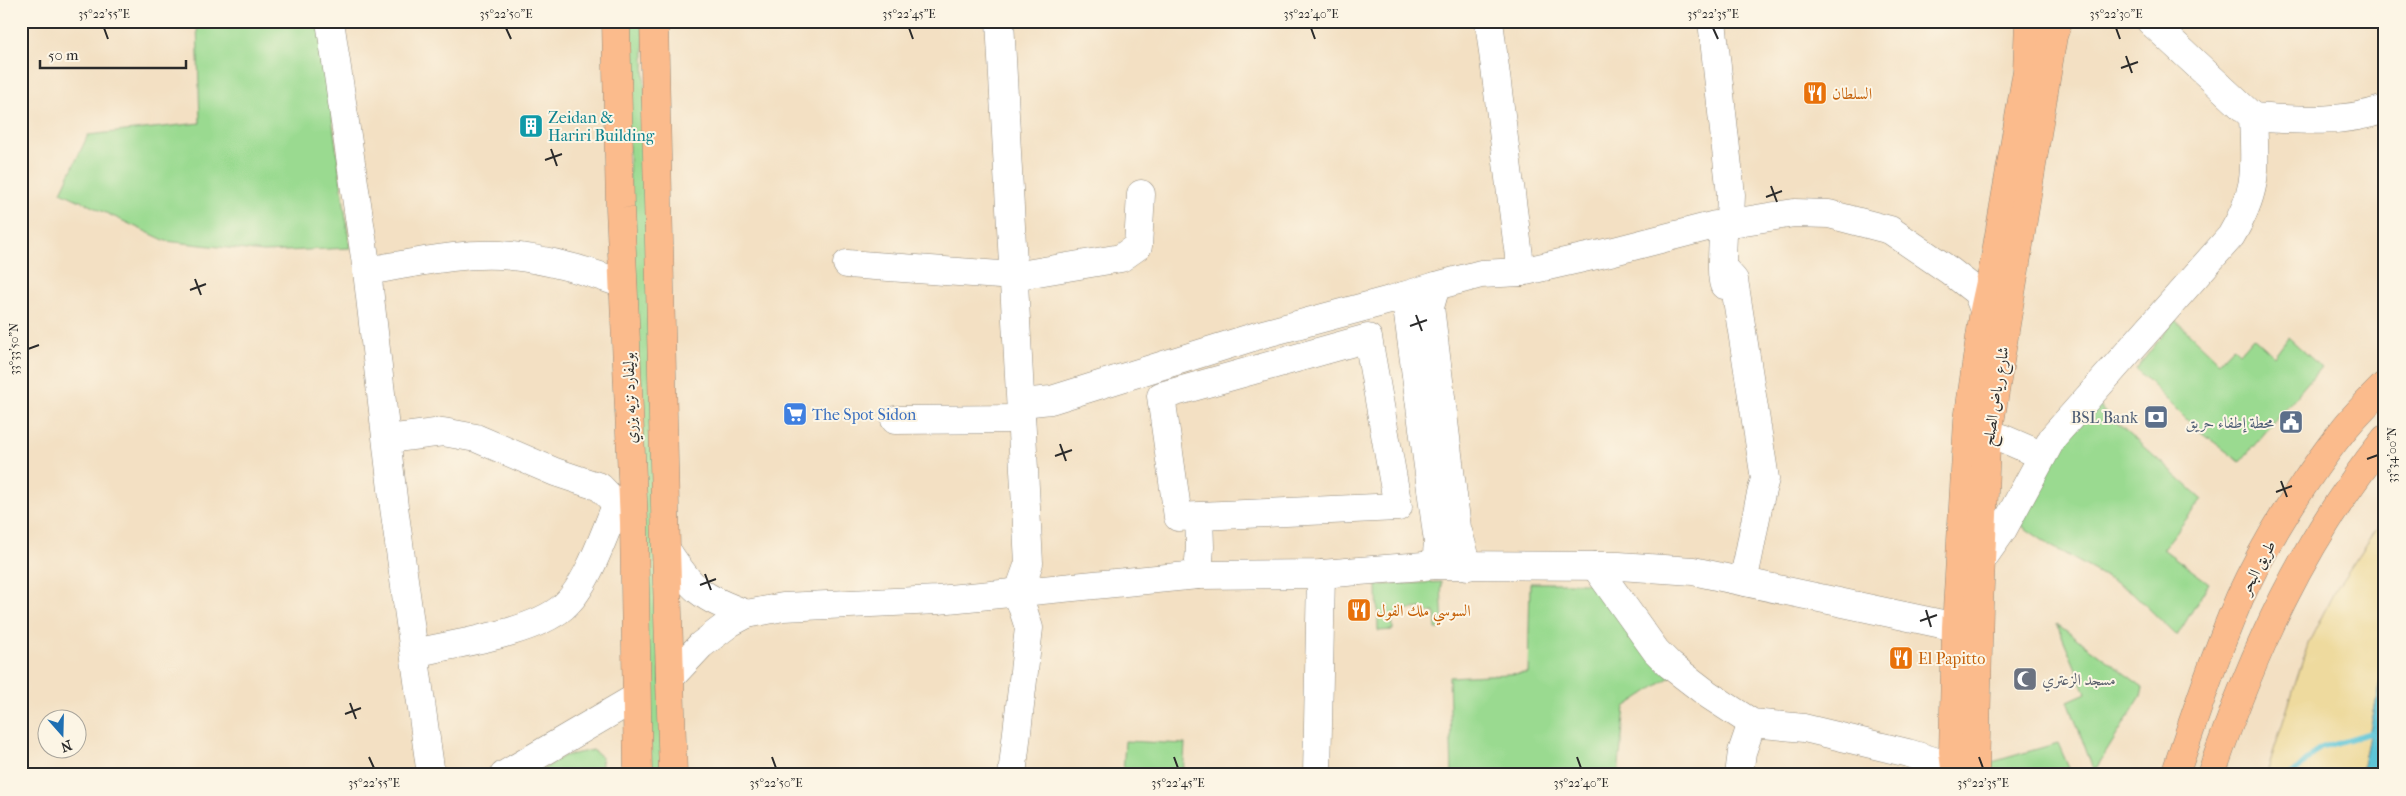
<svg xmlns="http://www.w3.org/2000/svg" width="2406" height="796" viewBox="0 0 2406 796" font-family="'IM FELL French Canon',Amiri,serif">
<rect width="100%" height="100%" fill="#fcf5e5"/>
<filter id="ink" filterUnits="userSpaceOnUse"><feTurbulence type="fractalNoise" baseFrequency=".02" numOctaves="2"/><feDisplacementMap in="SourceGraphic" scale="10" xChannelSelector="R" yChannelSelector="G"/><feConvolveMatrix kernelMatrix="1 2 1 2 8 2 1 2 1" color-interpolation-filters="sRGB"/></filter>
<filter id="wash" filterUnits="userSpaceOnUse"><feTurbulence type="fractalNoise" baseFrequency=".0096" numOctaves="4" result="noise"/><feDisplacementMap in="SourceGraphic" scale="20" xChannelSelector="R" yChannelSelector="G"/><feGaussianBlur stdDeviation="1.12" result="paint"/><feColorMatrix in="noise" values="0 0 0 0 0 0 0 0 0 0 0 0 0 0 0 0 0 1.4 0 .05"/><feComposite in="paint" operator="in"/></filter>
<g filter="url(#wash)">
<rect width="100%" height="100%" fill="#f3e0c3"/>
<g fill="#9ada90" stroke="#62825e">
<polygon points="197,21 319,21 350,248 264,252 166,241 61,192 88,135 200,123"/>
<polygon points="625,21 643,21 663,775 647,775"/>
<polygon points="2175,320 2219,362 2233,347 2239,353 2253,337 2274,356 2288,337 2321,367 2240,462 2193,426 2136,369"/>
<polygon points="2098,406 2202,499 2163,549 2209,583 2177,636 2132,592 2051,546 2019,524 2054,454"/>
<polygon points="1441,582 1443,629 1436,629 1435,612 1423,613 1422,608 1401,610 1401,613 1392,613 1393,630 1378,631 1377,585"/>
<polygon points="1530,583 1598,583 1673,675 1625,707 1618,775 1452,775 1449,677 1528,673"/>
<polygon points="2057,624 2143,687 2141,696 2097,767 2093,769 2068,701 2086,693"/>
<polygon points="1125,741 1185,744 1183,775 1123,775"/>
<polygon points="2058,743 2072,775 1996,775 1992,770 1992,762"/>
<polygon points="593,750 601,757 603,775 534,775 564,756"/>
</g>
<polygon fill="#eeda9e" stroke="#8c8264" points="2385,517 2385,657 2361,775 2266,775 2308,644 2334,592"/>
<polygon fill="#5cc5d7" stroke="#447881" points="2385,657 2385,775 2361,775"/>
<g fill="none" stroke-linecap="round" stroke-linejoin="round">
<polyline stroke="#5cc5d7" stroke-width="5.5" points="2292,775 2320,748 2370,733"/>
</g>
</g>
<g filter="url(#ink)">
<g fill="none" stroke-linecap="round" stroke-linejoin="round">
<defs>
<g id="minor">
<polyline points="330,21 367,271 394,507 431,775"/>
<polyline points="1000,21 1029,563 1018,594 1029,628 1012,775"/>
<polyline points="1489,21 1521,272"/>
<polyline points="1712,21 1731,195 1730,218"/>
<path d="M2253,117C2297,120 2342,124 2385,109"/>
<polyline points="1732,223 1794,213 1829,214 1890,230 1950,271 1977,292 1984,310"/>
<path d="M1723,232C1723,245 1720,275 1724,285"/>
<polyline points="847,264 1014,276 1121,258 1138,246 1141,194"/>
<path d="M1723,268L1734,280L1765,479C1755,512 1752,547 1743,580"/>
<path d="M367,271C414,263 464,251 512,256C549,260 588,271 623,284"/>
<polyline points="1436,286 1430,307 1457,528 1468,566"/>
<polyline points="1403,296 1408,315 1438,542 1436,565"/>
<polyline points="1022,403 1051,400 1263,334 1390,300 1436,286 1481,274 1521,272 1614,251 1715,225"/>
<polyline points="895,420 1021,419"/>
<polyline points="1988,432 2041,455"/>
<polyline points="388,439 443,432 476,438 555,472 600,487 629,517"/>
<path d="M666,549C693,591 700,597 747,614"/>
<path d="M1981,561L2002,531L2053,437L2231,236C2259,189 2255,169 2253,117L2150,21"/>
<polyline points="1595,566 1656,651 1670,665 1709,695 1752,723 1804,728 1908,753 1944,764 1954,775"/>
<polyline points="1198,575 1200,547 1199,516 1398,507 1368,338 1161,396 1178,517 1199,516"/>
<path d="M415,653C456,643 531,634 563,607C587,587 605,532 617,503"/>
<polyline points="670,678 701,645 730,623 747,614 783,607 938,600 1198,575 1321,574 1436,565 1619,566 1693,571 1956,627"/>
<polyline points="504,775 635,698"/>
<polyline points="1317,775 1321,574"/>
<polyline points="1739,775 1742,752 1752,723"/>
</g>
<g id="major">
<polyline points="1956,775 1953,752 1956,627 1968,420 1984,310 1994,264 2027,71 2029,21"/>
<polyline points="1975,775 1979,606 1986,447 2053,36 2058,21"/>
</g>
<g id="highway">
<polyline points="616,21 620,208 634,522 638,775"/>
<polyline points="654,21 666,549 673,775"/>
<path d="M2175,775C2195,715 2215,655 2240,597C2264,544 2307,475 2344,429C2356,414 2371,399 2385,385"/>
<path d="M2211,775C2253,651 2303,542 2385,439"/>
</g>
</defs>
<use href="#minor" stroke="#8f8677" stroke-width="29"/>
<use href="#major" stroke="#8f8677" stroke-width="29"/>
<use href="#highway" stroke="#8f8677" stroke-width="29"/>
<use href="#minor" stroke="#fff" stroke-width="28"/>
<use href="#major" stroke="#fbbb8c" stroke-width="28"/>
<use href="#highway" stroke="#fbbb8c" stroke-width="28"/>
</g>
</g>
<path fill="none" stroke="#2b2b2b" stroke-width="2" d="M104,28L108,39M506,28L511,39M909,28L913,39M1311,28L1315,39M1713,28L1718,39M2116,28L2120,39M2126,56L2132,73M2121,68L2138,62M551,149L557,166M545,160L562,154M1771,186L1777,202M1766,197L1782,191M195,279L201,295M190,290L206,284M1416,315L1422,331M1410,326L1427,320M28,349L39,345M1060,444L1066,461M1055,456L1072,450M2367,459L2378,455M2281,481L2287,497M2276,492L2292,486M705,574L711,590M700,585L716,579M1926,610L1931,627M1920,621L1937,615M350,703L356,719M345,714L361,708M369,757L374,768M772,757L776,768M1174,757L1178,768M1577,757L1581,768M1979,757L1983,768"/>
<defs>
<symbol id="restaurant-square" viewBox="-11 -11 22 22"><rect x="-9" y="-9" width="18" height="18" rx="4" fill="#e8710a" stroke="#fcf5e5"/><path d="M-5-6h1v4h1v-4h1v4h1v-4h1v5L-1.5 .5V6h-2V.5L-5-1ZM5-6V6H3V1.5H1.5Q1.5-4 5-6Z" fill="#fff"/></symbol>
<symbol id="building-square" viewBox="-11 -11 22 22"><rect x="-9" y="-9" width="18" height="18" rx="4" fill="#0f9aa8" stroke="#fcf5e5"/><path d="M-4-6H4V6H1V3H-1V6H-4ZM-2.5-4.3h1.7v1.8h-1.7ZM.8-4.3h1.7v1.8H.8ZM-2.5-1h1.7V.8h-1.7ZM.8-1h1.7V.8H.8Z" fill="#fff"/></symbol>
<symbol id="supermarket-square" viewBox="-11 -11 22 22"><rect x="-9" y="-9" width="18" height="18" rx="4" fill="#3f7fe0" stroke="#fcf5e5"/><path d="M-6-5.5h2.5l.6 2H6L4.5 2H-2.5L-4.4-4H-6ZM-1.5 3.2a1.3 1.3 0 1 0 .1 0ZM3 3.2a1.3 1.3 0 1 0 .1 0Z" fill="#fff"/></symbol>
<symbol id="bank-square" viewBox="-11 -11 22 22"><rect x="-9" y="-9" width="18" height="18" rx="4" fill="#5c6f8a" stroke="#fcf5e5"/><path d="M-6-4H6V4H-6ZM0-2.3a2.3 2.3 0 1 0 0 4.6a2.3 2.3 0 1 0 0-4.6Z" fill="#fff"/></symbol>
<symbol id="civic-square" viewBox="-11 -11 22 22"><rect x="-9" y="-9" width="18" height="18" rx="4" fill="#5c6f8a" stroke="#fcf5e5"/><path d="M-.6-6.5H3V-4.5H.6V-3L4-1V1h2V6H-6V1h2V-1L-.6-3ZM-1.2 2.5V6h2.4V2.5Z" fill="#fff"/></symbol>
<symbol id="mosque-square" viewBox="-11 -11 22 22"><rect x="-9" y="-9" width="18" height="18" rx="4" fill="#6b7280" stroke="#fcf5e5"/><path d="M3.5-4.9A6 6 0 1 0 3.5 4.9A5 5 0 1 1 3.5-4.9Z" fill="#fff"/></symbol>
</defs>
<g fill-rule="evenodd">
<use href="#restaurant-square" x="1801" y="79" width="28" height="28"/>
<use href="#building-square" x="517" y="112" width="28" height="28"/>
<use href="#supermarket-square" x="781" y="400" width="28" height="28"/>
<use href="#bank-square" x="2142" y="403" width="28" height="28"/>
<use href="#civic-square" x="2277" y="408" width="28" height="28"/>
<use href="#restaurant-square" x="1345" y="596" width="28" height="28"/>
<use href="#restaurant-square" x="1887" y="644" width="28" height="28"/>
<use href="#mosque-square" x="2011" y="665" width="28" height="28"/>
</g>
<g text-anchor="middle" stroke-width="4" stroke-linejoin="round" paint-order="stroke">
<g font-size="16" fill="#c56008" stroke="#fcf5e5" text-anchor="start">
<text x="1832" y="99">السلطان</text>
<text x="1376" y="616">السوسي ملك الفول</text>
<text x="1918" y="664">El Papitto</text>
</g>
<g font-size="16" fill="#0d838f" stroke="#fcf5e5" text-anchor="start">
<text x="548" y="123">Zeidan &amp;<tspan x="548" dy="18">Hariri Building</tspan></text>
</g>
<g font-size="16" fill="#2b2b2b" stroke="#fcf5e5">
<text transform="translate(1995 396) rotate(-81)" y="6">شارع رياض الصلح</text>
<text transform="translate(629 398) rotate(-92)" y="6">بوليفارد نزيه بزري</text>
<text transform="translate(2257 567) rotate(-62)" y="6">طريق البحر</text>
</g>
<g font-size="16" fill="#366cbe" stroke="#fcf5e5" text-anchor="start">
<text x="812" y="420">The Spot Sidon</text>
</g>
<g font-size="16" fill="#4e5e75" stroke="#fcf5e5" text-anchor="end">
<text x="2138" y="423">BSL Bank</text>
<text x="2274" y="428">محطة إطفاء حريق</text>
</g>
<g font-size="16" fill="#5b616d" stroke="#fcf5e5" text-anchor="start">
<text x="2042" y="685">مسجد الزعتري</text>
</g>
</g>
<rect width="2406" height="796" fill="none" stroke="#fcf5e5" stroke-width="55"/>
<g transform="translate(62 734) rotate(160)"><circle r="24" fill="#fcf5e5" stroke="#a8a49b"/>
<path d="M0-4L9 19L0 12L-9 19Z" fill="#1f6fb2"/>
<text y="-8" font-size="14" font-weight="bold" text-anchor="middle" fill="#2b2b2b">N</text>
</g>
<path d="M40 60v8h146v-8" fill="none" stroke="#2b2b2b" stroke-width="2.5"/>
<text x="48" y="60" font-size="15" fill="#2b2b2b" stroke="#fcf5e5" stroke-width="4" paint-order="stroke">50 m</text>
<rect x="28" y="28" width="2350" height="740" fill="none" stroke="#2b2b2b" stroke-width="2"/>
<g font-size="12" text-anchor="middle" fill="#2b2b2b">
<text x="104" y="18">35°22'55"E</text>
<text x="506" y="18">35°22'50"E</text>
<text x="909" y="18">35°22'45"E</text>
<text x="1311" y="18">35°22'40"E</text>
<text x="1713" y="18">35°22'35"E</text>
<text x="2116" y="18">35°22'30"E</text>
<text transform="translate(14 349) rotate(-90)" y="4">33°33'50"N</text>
<text transform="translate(2392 455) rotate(-90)" y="4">33°34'00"N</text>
<text x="374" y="787">35°22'55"E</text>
<text x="776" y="787">35°22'50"E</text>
<text x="1178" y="787">35°22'45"E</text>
<text x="1581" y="787">35°22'40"E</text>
<text x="1983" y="787">35°22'35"E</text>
</g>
</svg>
